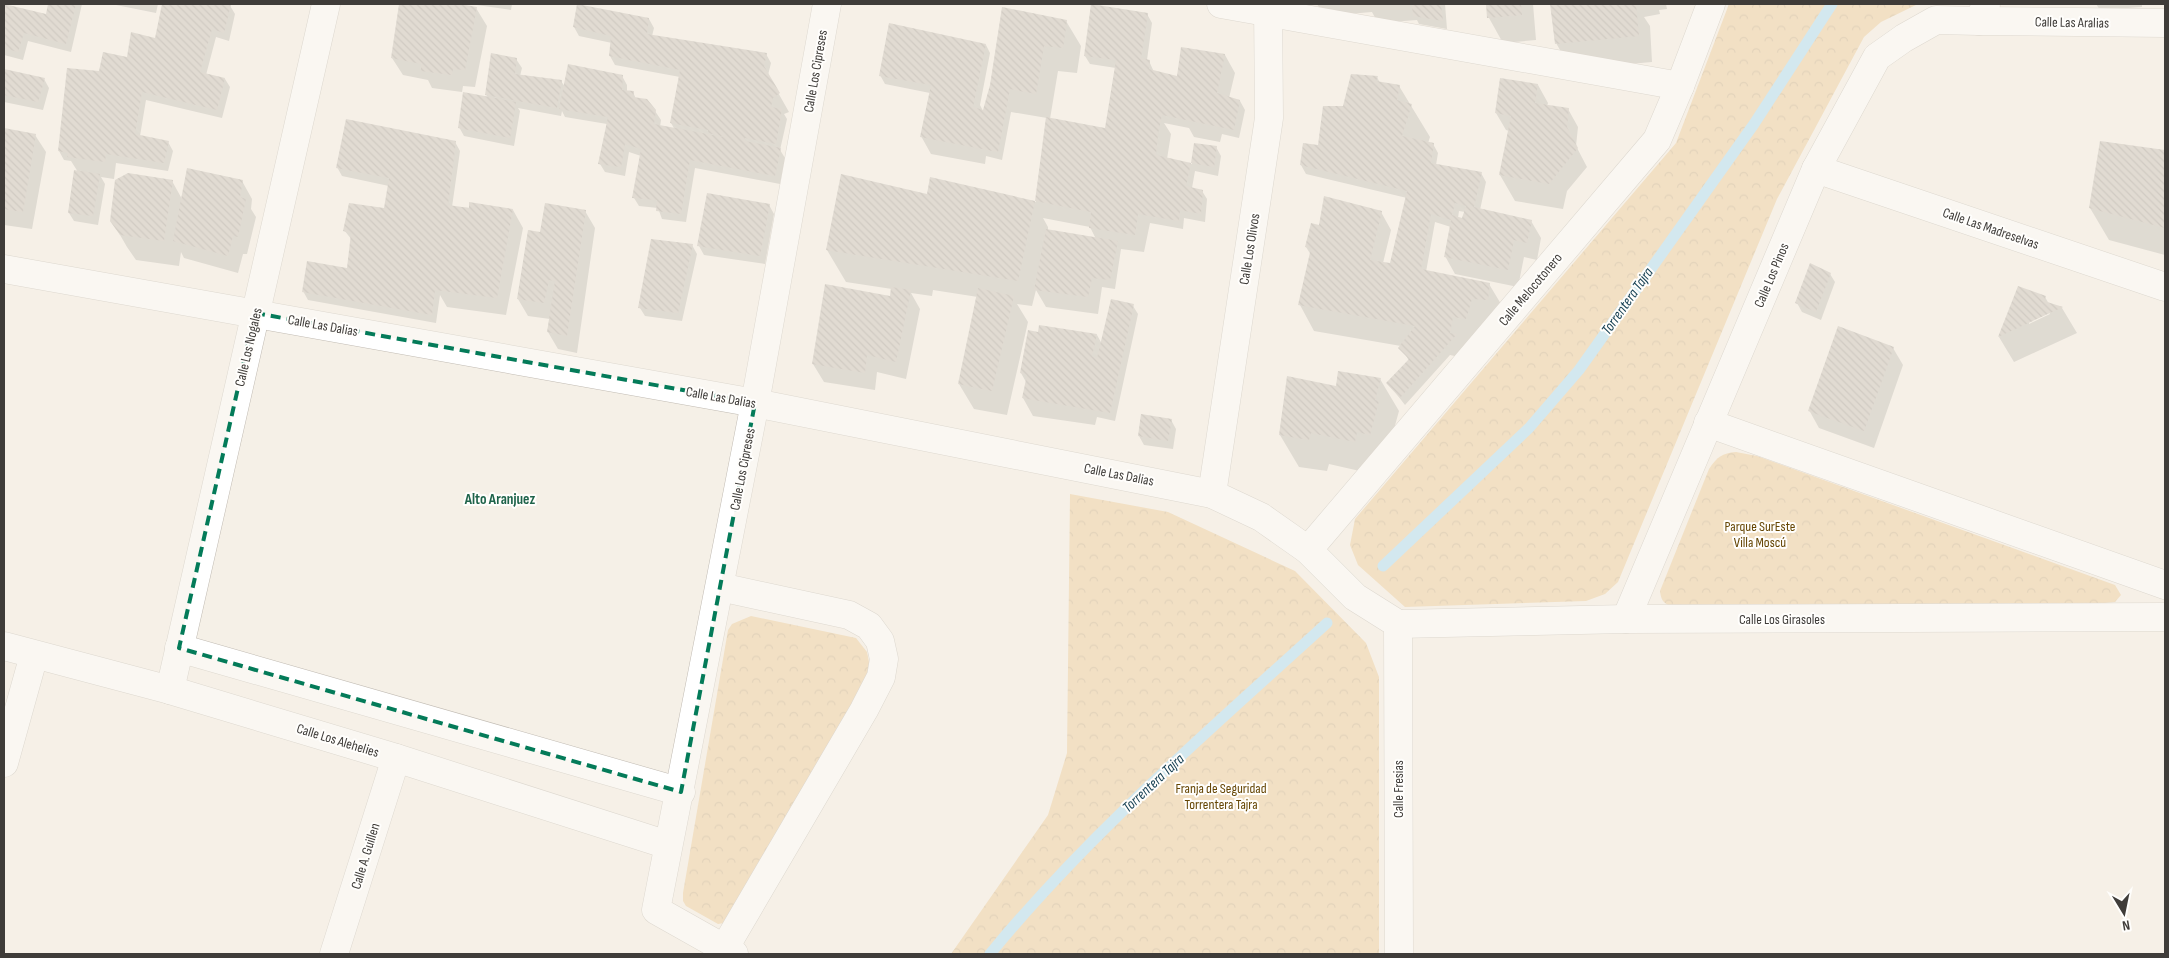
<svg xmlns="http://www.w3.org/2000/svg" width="2169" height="958" viewBox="0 0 2169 958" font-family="'Sofia Sans Condensed',sans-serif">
<defs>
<pattern id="park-crowns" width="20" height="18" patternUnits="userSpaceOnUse" patternTransform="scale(1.25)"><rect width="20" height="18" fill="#edcc9a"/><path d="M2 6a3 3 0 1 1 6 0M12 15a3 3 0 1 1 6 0" fill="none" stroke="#ccb085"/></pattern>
<pattern id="building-back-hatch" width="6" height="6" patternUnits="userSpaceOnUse" patternTransform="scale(1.25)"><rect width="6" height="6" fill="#c8c1b9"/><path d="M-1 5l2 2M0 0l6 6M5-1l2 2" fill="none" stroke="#a49e97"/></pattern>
</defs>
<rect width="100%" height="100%" fill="#f5f0e7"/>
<g fill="url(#park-crowns)">
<polygon points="1729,4 1918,4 1881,22 1864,37 1777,199 1618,582 1605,594 1586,601 1405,607 1358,565 1350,545 1355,519 1676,143"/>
<path d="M1736,452L1757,456L2115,585L2121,595L2115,602L2105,603L1672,607C1663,603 1661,600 1660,591L1709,469C1717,457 1722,453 1736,452Z"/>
<polygon points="1070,494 1168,512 1295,571 1366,643 1379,677 1379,954 951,954 1048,815 1067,753"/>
<polygon points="751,616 856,638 867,652 871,672 724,923 718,924 686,906 683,901 683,893 728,630 732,624"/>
</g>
<g fill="#0003" fill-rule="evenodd">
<polygon points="50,4 82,4 71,52 28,41 23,60 4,55 4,5 47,15"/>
<polygon points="111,4 158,4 156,13"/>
<polygon points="163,4 229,4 235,14 229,41 216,37 206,75 225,79 230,87 222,118 146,100 140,136 168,142 173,151 168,171 116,163 114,179 101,177 105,184 98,225 74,221 69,213 78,172 71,161 64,160 59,151 99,72 128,59 156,40"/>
<polygon points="400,4 460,4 476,8 487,26 475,87 463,86 462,92 432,88 428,80 403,75 392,58"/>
<polygon points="470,4 512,4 511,10"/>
<polygon points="1317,4 1445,4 1447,29 1419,24 1417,20 1378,23 1372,12 1324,16"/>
<polygon points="1487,4 1533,4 1536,40 1503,43 1489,18"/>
<polygon points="1552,4 1666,4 1667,9 1659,10 1660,14 1644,17 1650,26 1652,62 1571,69 1556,43"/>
<polygon points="2096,4 2142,4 2142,7 2100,10"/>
<path d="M1147,14L1152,23L1147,60L1149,61L1154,72L1178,78L1225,55L1235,73L1229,98L1240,101L1245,110L1239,138L1222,134L1220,142L1194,137L1189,128L1164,123L1171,134L1167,159L1192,164L1195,144L1216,147L1221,156L1218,176L1195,171L1192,188L1202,191L1207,199L1205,222L1184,218L1183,229L1150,223L1144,252L1121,249L1115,289L1102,287L1098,314L1046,307L1036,290L1032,306L1017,304L1028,322L1007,415L974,409L959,384L978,297L933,290L932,296L911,293L920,309L906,379L877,372L875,390L824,382L813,364L891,298L892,289L846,282L827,250L927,198L931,179L1036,202L1047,118L1011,112L1002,160L986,156L985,164L931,154L921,136L930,93L885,84L880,75L986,45L990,53L980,105L984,113L1066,21L1081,46L1077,73L1058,71L1050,119L1106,130L1116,68L1090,64L1085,56ZM1043,218L1090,227L1096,239L1048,231V227Z"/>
<polygon points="649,19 654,28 652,36 766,54 771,63 768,75 789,112 784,114 787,119 780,150 785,158 780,184 695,168 686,222 662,219 658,208 639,206 634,198 641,156 629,152 625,176 605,172 600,164 607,124 565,117 562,111 561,116 518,108 520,111 514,146 464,136 459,127 488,98 486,94 516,59 522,68 520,76 561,81 565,87 622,76 627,85 627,92 633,92 636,99 655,111 661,120 660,127 675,130 671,123 680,77 615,65 610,56 612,43 579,36 574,27"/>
<polygon points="5,71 44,79 49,88 43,110 4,102"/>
<path d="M1377,77L1380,83L1399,86L1430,137L1428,143L1433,144L1438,153L1436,165L1481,173L1486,182L1480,210L1531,221L1541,238L1537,260L1524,257L1518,287L1455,274L1445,256L1451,227L1435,222L1426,272L1489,284L1504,309L1464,358L1450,355L1405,405L1388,383L1409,361L1401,346L1314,331L1300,305L1311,255L1306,247L1320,226L1381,212L1391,230L1383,263L1392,265L1407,198L1306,174L1301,165L1321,147L1344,107ZM1459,211L1465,212L1463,219L1458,218Z"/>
<polygon points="1538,85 1548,103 1547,106 1568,109 1578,127 1576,146 1587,167 1567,191 1563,209 1515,201 1500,175 1509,131 1506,130 1496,113"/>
<polygon points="4,129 35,135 46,152 32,229 4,225"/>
<polygon points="455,142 460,151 452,207 513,210 523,228 506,315 447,307 440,295 436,323 308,300 303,291 348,269 352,240 344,230 385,209 389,186 342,176 337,167"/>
<polygon points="2101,142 2165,151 2165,255 2109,240 2090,208"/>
<polygon points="172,181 182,199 242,181 252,199 251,209 256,217 247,254 243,254 238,273 184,258 181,252 179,266 136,260 127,247 112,221"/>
<polygon points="769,205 774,214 765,264 704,255 699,246"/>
<polygon points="585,211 595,228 577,353 558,349 548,332 550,319 528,316 518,299 541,233"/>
<polygon points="692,245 697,254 682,321 645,316 640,308"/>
<polygon points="1830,274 1835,282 1821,320 1802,312 1797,303"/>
<path d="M2019,288L2045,297L2049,304L2062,308L2077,333L2014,362L1999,337ZM2049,312L2050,314L2029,324V321Z"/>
<polygon points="1133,306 1138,314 1115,421 1097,417 1095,425 1033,416 1023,398 1026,382 1021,373 1097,335 1102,344"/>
<polygon points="1893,348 1903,365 1874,448 1819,428 1809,410"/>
<polygon points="1380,379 1399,411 1394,429 1373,474 1329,464 1327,471 1299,467 1280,435 1337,387"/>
<polygon points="1142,416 1171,420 1176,429 1173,449 1144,445 1139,436"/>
</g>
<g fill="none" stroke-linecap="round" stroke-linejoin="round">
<g stroke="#a8ddf9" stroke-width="11">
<polyline points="1383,566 1529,428 1579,370 1754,124 1832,4"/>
<path d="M990,954C1090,832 1211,729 1327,623"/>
</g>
</g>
<g fill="url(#building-back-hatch)" fill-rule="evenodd">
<polygon points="4,4 46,14 48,4 76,4 66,44 24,33 18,52 4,48"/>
<polygon points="162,4 231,4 224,33 212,29 200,72 225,78 217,110 142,92 135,134 169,141 164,163 106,154 105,162 67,157 68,153 58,151 67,68 99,71 103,52 127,57 131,32 155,38"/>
<polygon points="399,4 460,4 477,7 465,70 453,69 452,75 421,71 421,64 391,58"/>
<polygon points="577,4 649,18 647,34 767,53 764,66 780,93 773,98 771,107 782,109 776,144 745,138 745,141 781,148 775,176 690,160 681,214 656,211 657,200 632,198 641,149 625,144 621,167 598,164 608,117 559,109 568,64 623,75 622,90 634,91 633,97 647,99 656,110 654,124 734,139 708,133 708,130 670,123 680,70 609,56 611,36 573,27"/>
<polygon points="1091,4 1148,13 1141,58 1150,60 1149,69 1177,76 1181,47 1225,54 1217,93 1240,100 1234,130 1162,115 1158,134 1156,155 1191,163 1186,186 1203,190 1201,214 1180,210 1179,221 1138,214 1135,235 1089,228 1091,212 1035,201 1046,117 1105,128 1116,60 1084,56"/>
<polygon points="1412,4 1441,4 1443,21 1413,16"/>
<polygon points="1486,4 1521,4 1522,15 1487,18"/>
<polygon points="1550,4 1636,4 1639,36 1555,44"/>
<polygon points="1002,7 1067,20 1063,48 1044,46 1036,94 1010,89 998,152 920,137 931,85 879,76 889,23 986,44 973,107 983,110 990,85"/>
<polygon points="491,53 517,58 515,74 562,80 557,108 485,95"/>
<polygon points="4,69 45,78 38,102 4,95"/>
<path d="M1351,74L1378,76L1376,81L1400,85L1397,100L1412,104L1402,136L1434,143L1431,163L1482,172L1474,207L1532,220L1527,243L1514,240L1508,270L1444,257L1451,220L1431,214L1421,269L1490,283L1488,300L1472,299L1466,319L1453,317L1450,333L1457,334L1400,398L1386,383L1409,359L1398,348L1415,326L1298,305L1311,248L1305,247L1311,223L1319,225L1324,196L1382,211L1370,260L1390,263L1407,191L1300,165L1303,143L1318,145L1323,106H1343ZM1455,203L1466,206L1462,218L1452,215Z"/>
<polygon points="1500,78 1538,84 1535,103 1569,108 1567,127 1578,148 1549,184 1499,175 1511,116 1495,113"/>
<polygon points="463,92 516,102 510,138 458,128"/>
<polygon points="346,119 456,141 448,205 469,208 469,202 513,209 497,298 435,290 432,315 302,292 307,261 347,268 351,233 343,231 349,203 384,208 389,178 336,168"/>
<polygon points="4,128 36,134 23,212 4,209"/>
<polygon points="2100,141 2165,150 2165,228 2089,208"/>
<polygon points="1194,143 1217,146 1214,167 1191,163"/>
<polygon points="187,168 243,180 240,197 246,199 238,237 233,236 228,256 173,241"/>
<polygon points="74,170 100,174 93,216 68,213"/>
<polygon points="128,173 173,180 164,241 120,235 110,221 115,180"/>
<polygon points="841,174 927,194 930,177 1035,201 1018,281 826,250"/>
<polygon points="707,193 770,204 760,256 697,246"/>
<polygon points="545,203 586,210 567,336 547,332 555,281 549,280 544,303 517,299 528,230 540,232"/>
<polygon points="1046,229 1118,241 1110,280 1092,278 1088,297 1034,290"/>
<polygon points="651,239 693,244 678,313 638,308"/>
<polygon points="1810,263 1831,273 1816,312 1795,303"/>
<polygon points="825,284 890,296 891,287 911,290 896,362 867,355 865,373 812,364"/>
<polygon points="2018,286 2046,296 2044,301 2063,307 1998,337"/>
<polygon points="978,288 1014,296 992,391 958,384"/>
<polygon points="1111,299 1134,304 1110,413 1022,398 1027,375 1020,373 1028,330 1038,332 1039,325 1097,334 1092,356 1097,358"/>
<polygon points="1838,326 1894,347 1864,431 1808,411"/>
<polygon points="1338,371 1381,378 1375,400 1379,401 1370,435 1357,432 1355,442 1311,433 1309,440 1279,435 1287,376 1336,386"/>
<polygon points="1141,414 1172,419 1168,441 1138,436"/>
</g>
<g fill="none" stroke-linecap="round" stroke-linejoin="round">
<defs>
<g id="minor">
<polyline points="1221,4 1680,86"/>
<polyline points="1979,21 2165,23"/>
<polyline points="1816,169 2165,287"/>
<polyline points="4,269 755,403 1212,494 1261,517 1308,550 1355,597 1398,624"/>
<polyline points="1708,423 2165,585"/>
<polyline points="1212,494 1269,118 1268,4"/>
<polyline points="1308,550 1657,140 1680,86 1711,4"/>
<polyline points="720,587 849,615 869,626 880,641 884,659 881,677 864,710 724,949"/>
<polyline points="1626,619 1816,169 1877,57 1904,38 1936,20 1979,21 1986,4"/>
<polyline points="1398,624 1626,619 2165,617"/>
<polyline points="1398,624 1399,954"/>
<polyline points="4,646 170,690 396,758 668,845"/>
<polyline points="179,648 681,792"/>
<polyline points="170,690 326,4"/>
<polyline points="4,763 34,655"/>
<polyline points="334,954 396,758"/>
<polyline points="734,954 656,910 755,403 827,4"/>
</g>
</defs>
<use href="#minor" stroke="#c1bbb3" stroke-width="29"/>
<use href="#minor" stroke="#fff" stroke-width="28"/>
</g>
<path d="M0 0H2169V958H0ZM255,313L755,403L681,792L179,648Z" fill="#f5f0e7" fill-opacity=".55" fill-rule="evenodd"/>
<path fill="none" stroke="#047b59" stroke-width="4" stroke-dasharray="10 6" stroke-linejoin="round" d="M255,313L755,403L681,792L179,648Z"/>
<g text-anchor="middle" stroke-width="4" stroke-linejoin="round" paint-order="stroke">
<g font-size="14" fill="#3f3c39" stroke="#fffefc">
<text transform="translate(2072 22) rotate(1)" y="5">Calle Las Aralias</text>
<text transform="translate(815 71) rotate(-80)" y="5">Calle Los Cipreses</text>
<text transform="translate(1991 228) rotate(19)" y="5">Calle Las Madreselvas</text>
<text transform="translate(1249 249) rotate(-81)" y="5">Calle Los Olivos</text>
<text transform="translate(1771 275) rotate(-67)" y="5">Calle Los Pinos</text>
<text transform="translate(1530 289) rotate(-50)" y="5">Calle Melocotonero</text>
<text transform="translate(323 325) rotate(10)" y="5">Calle Las Dalias</text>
<text transform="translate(248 347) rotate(-77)" y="5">Calle Los Nogales</text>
<text transform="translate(721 397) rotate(10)" y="5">Calle Las Dalias</text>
<text transform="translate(742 469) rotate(-79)" y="5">Calle Los Cipreses</text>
<text transform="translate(1119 474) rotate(11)" y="5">Calle Las Dalias</text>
<text x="1782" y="624">Calle Los Girasoles</text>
<text transform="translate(338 740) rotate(17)" y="5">Calle Los Alehelies</text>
<text transform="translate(1398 789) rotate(-90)" y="5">Calle Fresias</text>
<text transform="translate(365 856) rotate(-73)" y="5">Calle A. Guillen</text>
</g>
<g font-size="14" fill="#654503" stroke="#fffefc">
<text x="1760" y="531">Parque SurEste<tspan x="1760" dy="16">Villa Moscú</tspan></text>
<text x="1221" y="793">Franja de Seguridad<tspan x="1221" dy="16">Torrentera Tajra</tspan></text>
</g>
<g font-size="15" font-style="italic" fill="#174154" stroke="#fffefc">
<text transform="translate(1627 301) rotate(-55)" y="5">Torrentera Tajra</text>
<text transform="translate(1153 783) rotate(-43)" y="5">Torrentera Tajra</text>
</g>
<g font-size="15" font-weight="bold" fill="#1e634a" stroke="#fffefc">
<text x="500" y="504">Alto Aranjuez</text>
</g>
</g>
<rect width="2169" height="958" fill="none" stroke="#3f3c39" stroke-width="10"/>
<g transform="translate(2124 913) rotate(170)" stroke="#fffefc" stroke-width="4" paint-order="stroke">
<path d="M0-4L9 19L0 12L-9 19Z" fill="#3f3c39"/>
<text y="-8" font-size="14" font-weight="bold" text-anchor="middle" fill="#3f3c39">N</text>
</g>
</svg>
